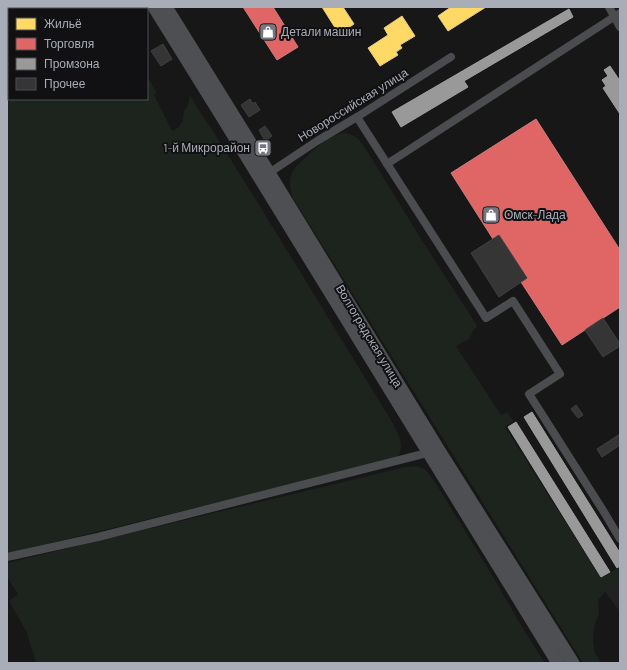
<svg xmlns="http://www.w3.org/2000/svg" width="627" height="670" viewBox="0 0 627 670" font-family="Barlow,sans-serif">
<rect width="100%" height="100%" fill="#171717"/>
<polygon fill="#212123" points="620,576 620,612 602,587"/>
<g fill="#1d241e">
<path d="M7,7H103L104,9H9V99H147V77L157,93L154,95L172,131L179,127L183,120L184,111L188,105L190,95L197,107L216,136L261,208L394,425C399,437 406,447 396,459L10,553L7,552Z"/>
<path d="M344,133C355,134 358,139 364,146L423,242L476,324L477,327L474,329L469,339L456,346L501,415L507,412L513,421L505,427L601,578L620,567V581C617,584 614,583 611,586C606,590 602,596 598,600L599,614L594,626L593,641L595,653L601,663H583L293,198C290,188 288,180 293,171C294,168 297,166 299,164C311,152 327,136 344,133Z"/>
<polygon points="416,466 425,469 435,482 489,570 522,627 545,663 36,663 27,633 9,601 18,594 7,577 7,563 405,467"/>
</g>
<g fill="#ffd966" stroke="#e5cc7f">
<polygon points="322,7 343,7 354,24 339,34"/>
<polygon points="451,7 486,7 448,31 438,16"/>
<polygon points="402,16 415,36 400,45 402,48 396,52 398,55 380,66 368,48 388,35 384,28"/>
</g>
<g fill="#e06666" stroke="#cf7b7f">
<polygon points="243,7 273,7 298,47 277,60"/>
<polygon points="536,119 620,250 620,307 562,345 521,282 527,278 499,235 493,239 451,173"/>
</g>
<g fill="#999" stroke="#9e9fa2">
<polygon points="569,9 573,17 464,81 468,87 401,127 392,112"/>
<polygon points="610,66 620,81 620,114 603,88 606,86 602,80 608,76 604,70"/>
<polygon points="532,412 620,553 620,566 617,568 524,417"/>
<polygon points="516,422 610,572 601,577 508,427"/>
</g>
<g fill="#353536" stroke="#3f4043">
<polygon points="163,44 172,59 161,66 151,51"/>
<polygon points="250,99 253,104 255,102 260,110 249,117 241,105"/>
<polygon points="265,126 272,136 265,141 259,130"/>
<polygon points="499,235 527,278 499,297 471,253"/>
<polygon points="603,318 620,344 620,346 603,357 585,330"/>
<polygon points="576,405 583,415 578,418 571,409"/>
<polygon points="620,434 620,445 602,457 597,449"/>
</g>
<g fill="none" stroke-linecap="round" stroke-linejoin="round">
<g stroke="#4b4c50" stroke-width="8">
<polyline points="609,7 620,27"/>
<polyline points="357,117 486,318 513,301 560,374 529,394 604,512 620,539"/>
<polyline points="387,164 620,13"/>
<polyline points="269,173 317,141 357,117 451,57"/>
<polyline points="7,557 98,537 431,452"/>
</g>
<g stroke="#4d4f52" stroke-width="13">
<path d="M154,7C290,225 423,445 558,663"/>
<polyline points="166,7 269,173 438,449 573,663"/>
</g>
</g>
<defs>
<symbol id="shop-square" viewBox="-11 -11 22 22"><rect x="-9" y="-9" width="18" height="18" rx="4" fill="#757880" stroke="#111113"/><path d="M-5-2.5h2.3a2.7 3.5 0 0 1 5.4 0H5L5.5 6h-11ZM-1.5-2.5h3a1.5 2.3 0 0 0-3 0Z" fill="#fff"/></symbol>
<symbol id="bus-square" viewBox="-11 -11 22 22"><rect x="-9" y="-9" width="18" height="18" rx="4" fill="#757880" stroke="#111113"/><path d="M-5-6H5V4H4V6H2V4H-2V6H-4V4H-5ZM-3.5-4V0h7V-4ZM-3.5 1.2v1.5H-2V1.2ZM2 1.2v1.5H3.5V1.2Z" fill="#fff"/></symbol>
</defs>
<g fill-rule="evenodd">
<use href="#shop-square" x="258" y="22" width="20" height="20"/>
<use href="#bus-square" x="253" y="138" width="20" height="20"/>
<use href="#shop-square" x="481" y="205" width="20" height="20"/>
</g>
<g text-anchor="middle" stroke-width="4" stroke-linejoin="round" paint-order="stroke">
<g font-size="12" fill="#a8adb8" stroke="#111113" text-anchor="start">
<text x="281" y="36">Детали машин</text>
<text x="250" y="152" text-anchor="end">1-й Микрорайон</text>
<text x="504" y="219">Омск-Лада</text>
</g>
<g font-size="12" fill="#a8adb8" stroke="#111113">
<text transform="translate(353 105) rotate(-32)" y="4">Новороссийская улица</text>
<text transform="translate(369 336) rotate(59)" y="4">Волгоградская улица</text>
</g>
</g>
<rect width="627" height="670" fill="none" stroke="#a8adb8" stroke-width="16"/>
<rect x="8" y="8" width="140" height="92" fill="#111113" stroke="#4d4f55"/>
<rect x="16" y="18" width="20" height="12" fill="#ffd966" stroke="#4d4f55"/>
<text x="44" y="28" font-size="12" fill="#a8adb8">Жильё</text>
<rect x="16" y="38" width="20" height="12" fill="#e06666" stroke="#4d4f55"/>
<text x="44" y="48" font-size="12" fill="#a8adb8">Торговля</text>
<rect x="16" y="58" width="20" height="12" fill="#999999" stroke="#4d4f55"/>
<text x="44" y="68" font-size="12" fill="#a8adb8">Промзона</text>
<rect x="16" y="78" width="20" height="12" fill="#353536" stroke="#4d4f55"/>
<text x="44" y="88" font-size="12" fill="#a8adb8">Прочее</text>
</svg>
